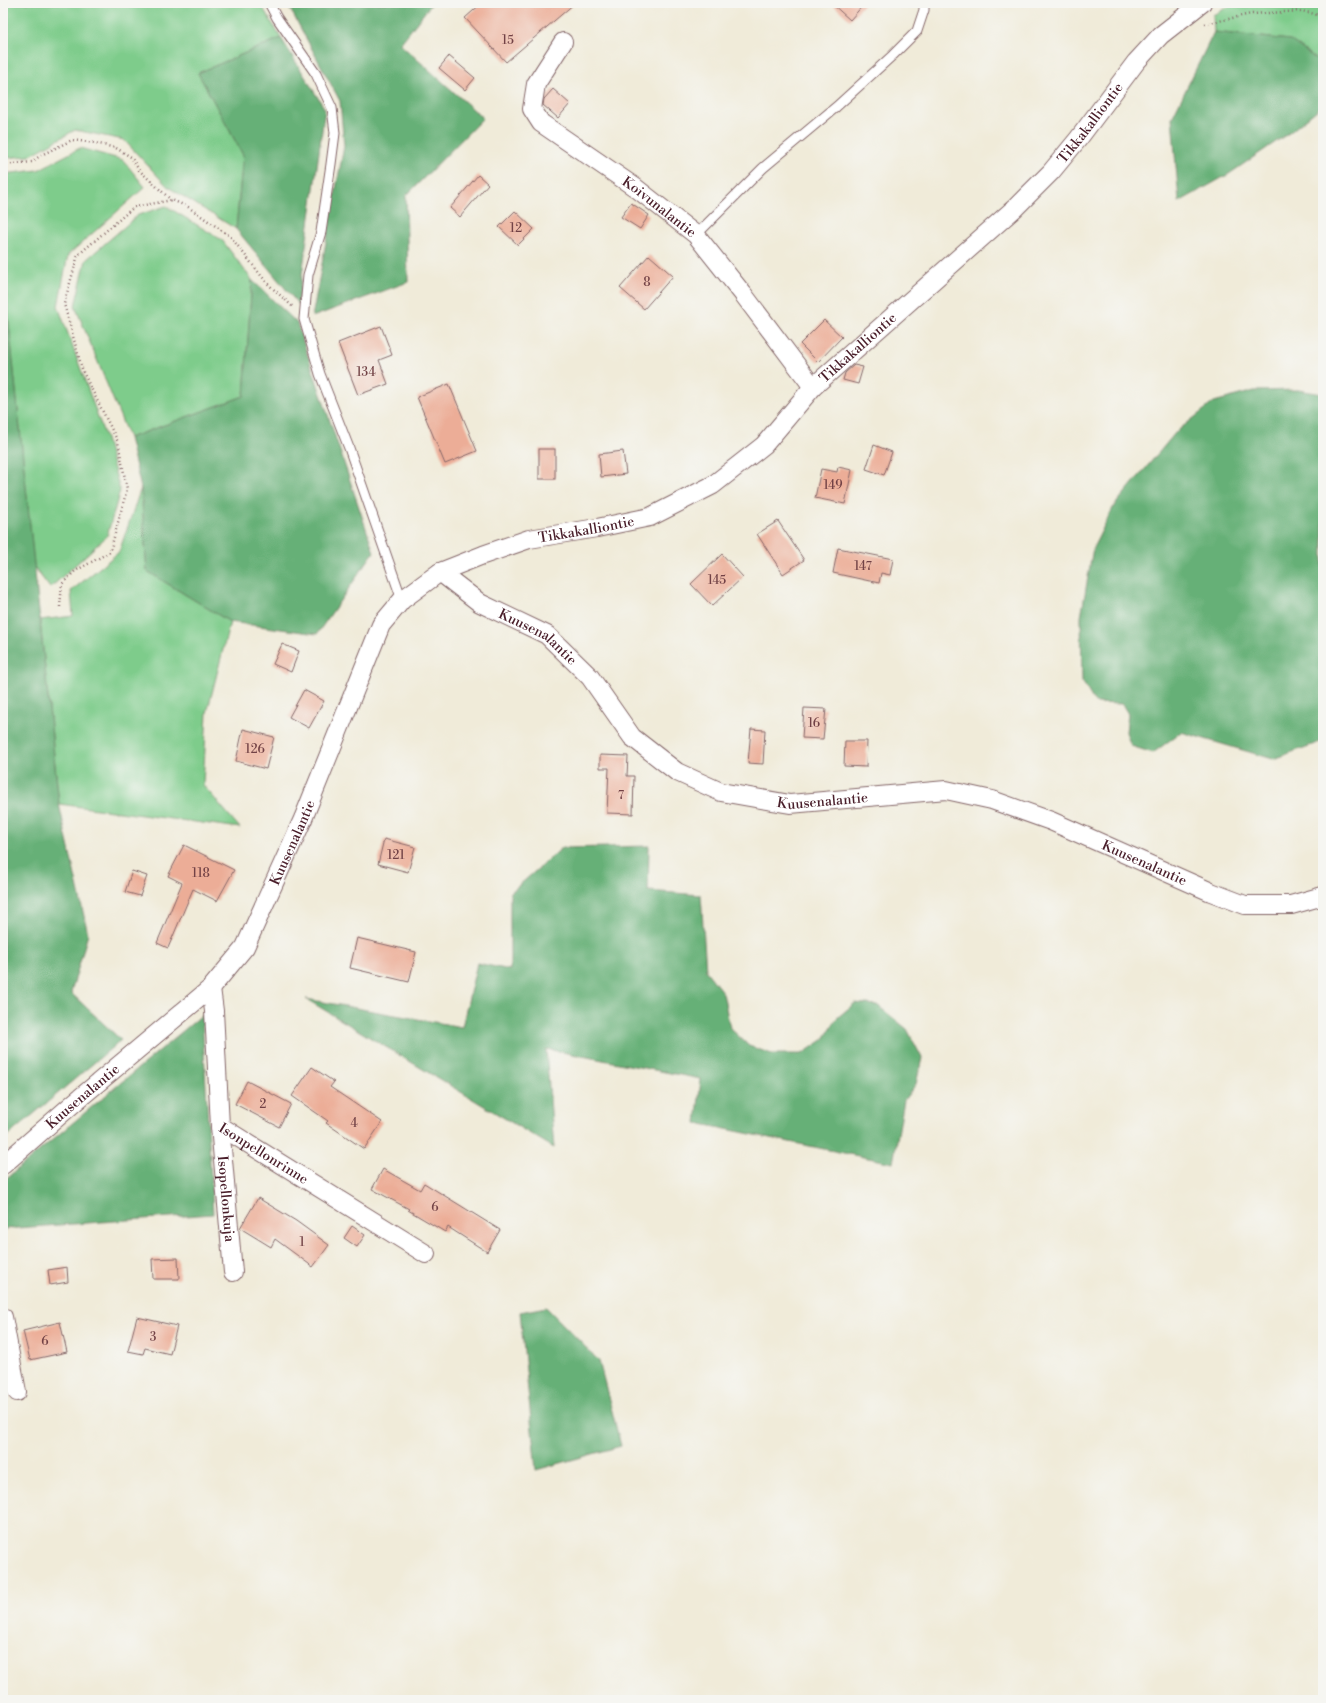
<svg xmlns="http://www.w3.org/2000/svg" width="1326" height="1703" viewBox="0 0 1326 1703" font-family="'Libre Bodoni',serif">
<rect width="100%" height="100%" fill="#f6f6f2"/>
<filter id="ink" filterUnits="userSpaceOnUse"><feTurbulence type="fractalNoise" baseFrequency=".025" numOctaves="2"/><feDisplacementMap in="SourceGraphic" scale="8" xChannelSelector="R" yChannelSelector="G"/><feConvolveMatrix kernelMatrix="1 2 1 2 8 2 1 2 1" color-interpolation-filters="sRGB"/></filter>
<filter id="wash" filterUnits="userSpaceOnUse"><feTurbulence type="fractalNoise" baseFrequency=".012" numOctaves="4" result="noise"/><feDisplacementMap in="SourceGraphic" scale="16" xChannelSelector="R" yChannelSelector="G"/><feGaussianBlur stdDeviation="0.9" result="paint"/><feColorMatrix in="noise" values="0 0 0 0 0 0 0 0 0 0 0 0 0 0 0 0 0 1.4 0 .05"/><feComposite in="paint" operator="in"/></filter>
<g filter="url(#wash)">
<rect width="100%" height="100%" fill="#f0ebd9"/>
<g fill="#7ecc8b" stroke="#64765b">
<polygon points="3,3 260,3 281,38 198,73 243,155 236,229 168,187 124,140 75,130 29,156 3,158"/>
<polygon points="1235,3 1323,3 1323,64 1290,40 1214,32 1213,15"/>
<polygon points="80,148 123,160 145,187 68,255 58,306 106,439 120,491 107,536 50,588 34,567 3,265 3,174 38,170"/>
<polygon points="166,206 222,240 252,280 244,396 129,438 75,306 86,260 138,215"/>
<polygon points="141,488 147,571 230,622 207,713 203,785 240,828 59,804 40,620 73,616 71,591 119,552"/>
</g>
<g fill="#66b077" stroke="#586851">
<polygon points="287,3 432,3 400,44 483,118 406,196 408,282 312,317 344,146 340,101"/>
<polygon points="1214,32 1290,40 1323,64 1323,105 1289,133 1229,174 1179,202 1172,118"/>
<polygon points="281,38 325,109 298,304 236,229 243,155 198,73"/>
<polygon points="3,265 59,804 88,934 71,993 121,1040 3,1140"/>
<polygon points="252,280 297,323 374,552 317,634 230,622 147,571 141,488 129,438 244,396"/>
<polygon points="1298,390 1323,394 1323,741 1273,759 1181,732 1153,753 1131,746 1126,732 1128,714 1122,704 1095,703 1082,681 1081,617 1093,548 1114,506 1176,432 1214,402 1254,391"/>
<polygon points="649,846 648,891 701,895 706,971 723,993 730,1028 749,1046 772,1054 802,1054 824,1039 837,1018 855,1003 877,1005 907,1029 922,1058 916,1084 904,1100 893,1163 696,1123 701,1079 546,1049 554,1148 306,999 462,1027 477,963 510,970 510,893 562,848"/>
<polygon points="202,1015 213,1214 3,1229 3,1181"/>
<polygon points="546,1307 599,1361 621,1446 536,1470 520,1312"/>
</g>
<g id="blocks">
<g fill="#ecad97">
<polygon points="482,3 575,3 506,62 465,18"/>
<polygon points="831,3 865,3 850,20"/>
<polygon points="449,56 475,78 465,90 439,68"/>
<polygon points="553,89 570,104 558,118 543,105 544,99"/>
<polygon points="478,175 488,184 460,217 450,208"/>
<polygon points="631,203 649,215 640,229 621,217"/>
<polygon points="515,211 534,229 518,245 499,227"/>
<polygon points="649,255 673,276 644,309 620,288"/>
<polygon points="824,320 842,337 818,362 800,344"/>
<polygon points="381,326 392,355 379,360 388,384 358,395 338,343"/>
<polygon points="854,365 863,367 858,384 843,380 845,373"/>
<polygon points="449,384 477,451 445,464 417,397"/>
<polygon points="874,445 892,452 884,475 866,469"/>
<rect x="539" y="449" width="16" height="30"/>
<polygon points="623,451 626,474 601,477 599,454"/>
<polygon points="838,467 852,470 845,504 815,498 821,469 837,472"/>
<polygon points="778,521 804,560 783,574 757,534"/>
<polygon points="838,548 893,559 890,575 881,573 879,583 833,573"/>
<polygon points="722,554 743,577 712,606 691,584"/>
<polygon points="282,644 299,651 291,672 273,664"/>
<polygon points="304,690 324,701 309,728 289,717"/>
<polygon points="804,708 826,709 823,739 802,738"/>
<polygon points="243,729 274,737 266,769 236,761"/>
<polygon points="751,729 765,730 763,764 748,763"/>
<polygon points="845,741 867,741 866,767 844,766"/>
<polygon points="600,755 628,756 627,776 634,776 633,814 607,813 609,768 600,768"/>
<polygon points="384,839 415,847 408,872 378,864"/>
<polygon points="184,845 234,870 217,901 193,889 168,948 157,943 182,883 168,876"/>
<polygon points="132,871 147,876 140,896 125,892"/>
<polygon points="357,938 416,952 409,982 350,968"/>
<polygon points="312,1067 334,1082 330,1087 382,1122 364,1149 326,1123 328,1121 292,1096"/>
<polygon points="247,1081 291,1104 279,1127 235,1104"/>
<polygon points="383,1169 420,1190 424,1183 500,1230 487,1252 448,1227 445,1232 408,1210 409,1209 372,1189"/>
<polygon points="258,1198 296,1221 329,1245 313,1267 275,1239 271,1247 240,1228"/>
<polygon points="352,1226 365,1235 357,1247 344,1238"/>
<polygon points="178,1258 179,1279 153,1279 152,1259"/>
<polygon points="67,1267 68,1282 50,1285 48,1270"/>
<polygon points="137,1317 177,1326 170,1354 145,1348 143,1354 128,1351"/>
<polygon points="60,1322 67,1352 30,1360 23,1331"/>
</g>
</g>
</g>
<g filter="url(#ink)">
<use href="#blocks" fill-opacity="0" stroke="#846668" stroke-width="1"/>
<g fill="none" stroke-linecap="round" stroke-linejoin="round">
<defs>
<g id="service">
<polyline points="269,3 277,18 316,74 332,108 335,133 331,164 321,232 308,275 304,319 320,374 349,448 402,600"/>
<polyline points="696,235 763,168 836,107 893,55 917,31 924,10 924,3"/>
</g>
<g id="minor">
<path id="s1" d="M563,42L536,84L532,109L541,123L636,188L696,235L743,294L813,387"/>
<path id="s2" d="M440,572L483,555L529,539L597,528L650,517L713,485L764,445L813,387L1015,208L1051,172L1079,138L1136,62L1161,35L1202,3"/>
<path id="s3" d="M211,988L214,1011L220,1126L426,1254"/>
<path id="s4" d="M220,1126L233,1272"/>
<path id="s5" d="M3,1165L75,1102L211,988L245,947L303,819L381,625L402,600L440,572L480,603L547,635L590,677L632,737L677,772L721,792L790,804L946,790L992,800L1051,821L1211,892L1245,905H1291L1323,896"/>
<polyline points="3,1317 17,1392"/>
</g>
</defs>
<use href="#service" stroke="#846668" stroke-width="11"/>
<use href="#minor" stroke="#846668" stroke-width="20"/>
<g stroke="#846668" stroke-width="2.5" stroke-dasharray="1 3" stroke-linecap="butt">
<polyline points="1205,24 1251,14 1302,11 1323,16"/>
<polyline points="3,165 32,162 41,155 72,140 95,143 116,148 131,157 139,170 171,200"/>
<polyline points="60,607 62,584 75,571 110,552 127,489 118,442 83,372 64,304 78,255 134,207 172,200 188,207 230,236 267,283 293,307"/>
</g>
<use href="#service" stroke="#fff" stroke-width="9"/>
<use href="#minor" stroke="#fff" stroke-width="18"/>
</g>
</g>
<g text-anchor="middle" stroke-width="4" stroke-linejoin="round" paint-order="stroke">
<g font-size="12" fill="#724246">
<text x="508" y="44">15</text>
<text x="516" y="232">12</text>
<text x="647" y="286">8</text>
<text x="366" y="376">134</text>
<text x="833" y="489">149</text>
<text x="863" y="570">147</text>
<text x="717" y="584">145</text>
<text x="814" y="727">16</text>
<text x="255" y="753">126</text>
<text x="621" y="799">7</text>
<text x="396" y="859">121</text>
<text x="201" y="877">118</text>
<text x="263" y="1108">2</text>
<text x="354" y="1127">4</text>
<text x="435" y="1211">6</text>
<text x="302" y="1246">1</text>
<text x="153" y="1341">3</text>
<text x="45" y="1345">6</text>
</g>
<g font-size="14" fill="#4a1f2b" stroke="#f6f6f2">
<text dy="5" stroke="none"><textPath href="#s2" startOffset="813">Tikkakalliontie</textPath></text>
<text dy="5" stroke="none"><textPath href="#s1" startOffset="237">Koivunalantie</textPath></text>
<text dy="5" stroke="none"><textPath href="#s2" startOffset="489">Tikkakalliontie</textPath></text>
<text dy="5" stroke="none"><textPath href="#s2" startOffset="153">Tikkakalliontie</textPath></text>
<text dy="5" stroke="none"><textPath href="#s5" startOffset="874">Kuusenalantie</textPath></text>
<text dy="5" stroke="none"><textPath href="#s5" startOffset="1222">Kuusenalantie</textPath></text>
<text dy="5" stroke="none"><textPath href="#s5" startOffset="441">Kuusenalantie</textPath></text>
<text dy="5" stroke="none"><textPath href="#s5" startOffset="1558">Kuusenalantie</textPath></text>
<text dy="5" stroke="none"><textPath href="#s5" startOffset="105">Kuusenalantie</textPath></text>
<text dy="5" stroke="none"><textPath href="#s3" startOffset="190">Isonpellonrinne</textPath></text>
<text dy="5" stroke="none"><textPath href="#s4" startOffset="73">Isopellonkuja</textPath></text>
</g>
</g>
<rect width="1326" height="1703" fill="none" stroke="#f6f6f2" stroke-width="16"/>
</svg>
